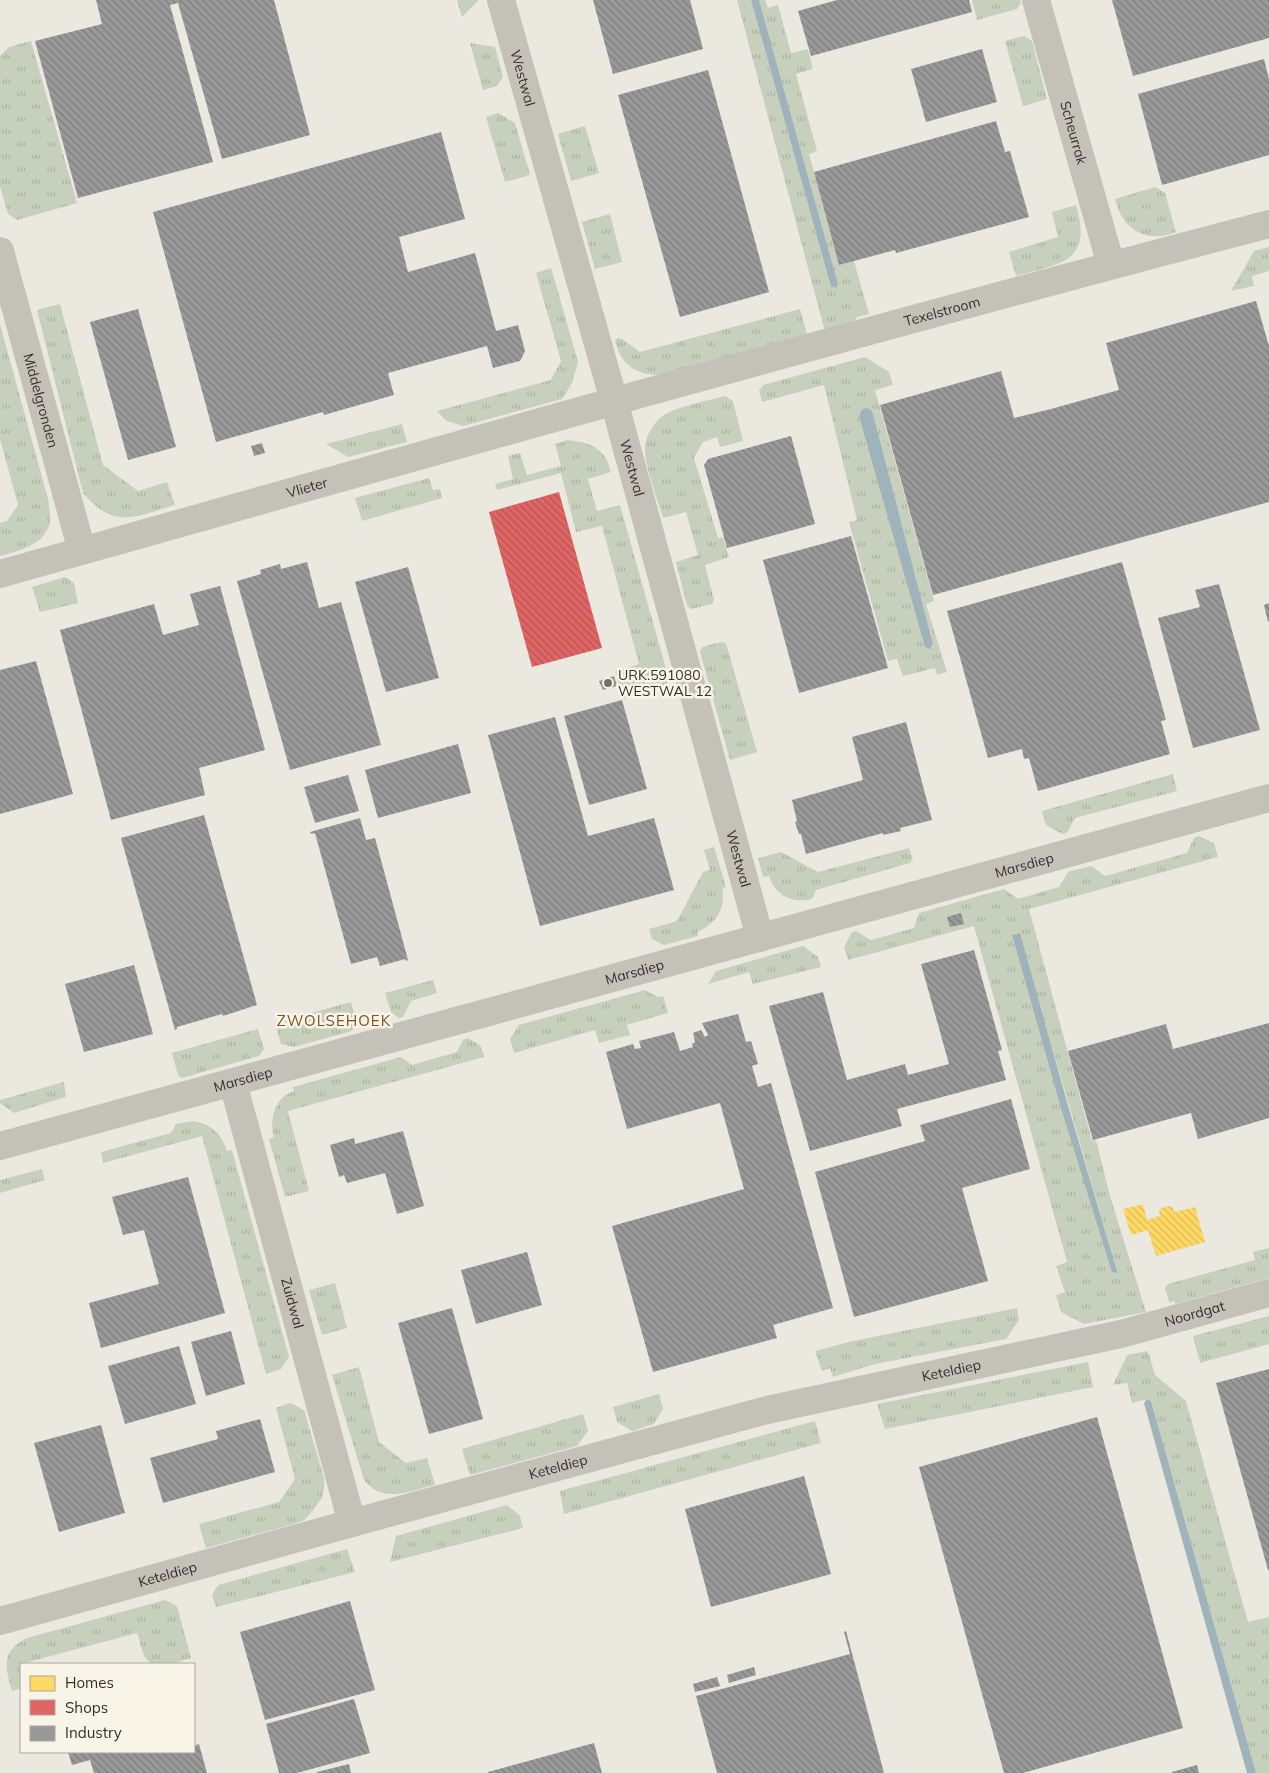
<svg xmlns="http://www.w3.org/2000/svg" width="1269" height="1773" viewBox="0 0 1269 1773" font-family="Mulish,sans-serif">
<defs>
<pattern id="grass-tufts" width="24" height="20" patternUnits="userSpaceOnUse" patternTransform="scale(1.25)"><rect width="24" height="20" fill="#c7d0bc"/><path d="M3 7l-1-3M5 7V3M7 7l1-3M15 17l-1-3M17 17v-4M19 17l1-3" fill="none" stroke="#acb3a2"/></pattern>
<pattern id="homes-back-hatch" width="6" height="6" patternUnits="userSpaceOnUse" patternTransform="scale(1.25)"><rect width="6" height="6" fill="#ffd966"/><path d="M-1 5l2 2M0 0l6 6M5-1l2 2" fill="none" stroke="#dbbb58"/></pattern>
<pattern id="shops-back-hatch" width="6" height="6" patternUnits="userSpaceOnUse" patternTransform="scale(1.25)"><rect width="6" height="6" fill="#e06666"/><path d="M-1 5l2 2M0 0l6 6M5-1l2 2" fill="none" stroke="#b65454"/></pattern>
<pattern id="industry-back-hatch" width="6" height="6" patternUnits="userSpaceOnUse" patternTransform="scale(1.25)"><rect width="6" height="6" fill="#999"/><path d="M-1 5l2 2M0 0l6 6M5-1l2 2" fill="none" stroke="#7e7d7d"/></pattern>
</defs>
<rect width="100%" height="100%" fill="#ebe8e0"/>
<g fill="url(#grass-tufts)" fill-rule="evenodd">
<polygon points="457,0 479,0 462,17"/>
<polygon points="737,0 751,0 831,287 835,288 838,284 759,0 765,0 768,8 778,5 791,53 808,49 813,69 796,74 817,151 809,154 839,265 854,261 869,314 857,317 855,321 826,329 824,328"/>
<polygon points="972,0 1020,0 1021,3 1017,9 977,20"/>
<polygon points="1024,36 1032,41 1047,99 1023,106 1005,41"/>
<polygon points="31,41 77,203 17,220 8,214 0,186 0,56 9,47"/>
<polygon points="470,43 495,47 503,77 497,86 483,90"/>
<polygon points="498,113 515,123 530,175 505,182 486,117"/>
<polygon points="585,126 599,173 571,181 558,134"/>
<path d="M1155,187L1165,193L1176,232C1145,244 1123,230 1115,199Z"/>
<path d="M1076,205C1093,262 1062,263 1016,276L1009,252L1058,237L1052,212Z"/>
<polygon points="610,214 622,262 595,269 582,222"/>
<polygon points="1269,247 1269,271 1252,276 1254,286 1231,291 1254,251"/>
<polygon points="551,268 578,362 572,383 562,399 463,426 447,421 437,411 551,380 561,361 536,273"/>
<path d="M60,304L103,465L138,491L167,482L175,505C135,517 114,530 83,493L37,310Z"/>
<path d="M800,309L807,334L665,374C639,377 621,367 615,340L618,338L622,339L640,352Z"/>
<path d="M0,324L48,499C49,507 51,515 50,523C44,545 19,551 0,556V523L7,521L18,505L0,439Z"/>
<path d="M865,357L889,372L893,385L875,390L934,601L926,604L947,672L937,675L935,668L903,676L897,659L888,661L849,522L857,520L824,385L762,402L759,391L763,385ZM873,414L933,644L932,647L927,648L925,647L859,417Z"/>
<path d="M725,396L733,401L743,441L720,447L717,437L703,442L694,458L718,538L723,537L729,557L705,565L714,600L712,604L691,609L687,606L676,562L698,555L686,512L663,518C658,501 643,461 645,446C647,431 658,416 672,411C689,404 707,401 725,396Z"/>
<polygon points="402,424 407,442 348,457 326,444"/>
<path d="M567,440C591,442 605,448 611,472L588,479L597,511L620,505L668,676V682L665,688L623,699L615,671L639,664L602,526L576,532L561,473L497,490L495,484L513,479L508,456L520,453L527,475L561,466L555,444Z"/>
<polygon points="429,478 433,490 440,489 442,498 362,521 355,498"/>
<polygon points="65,577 74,583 78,603 40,612 32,587"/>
<polygon points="721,642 726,643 757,752 730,760 700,652 702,647"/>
<polygon points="1173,774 1177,791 1075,818 1067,833 1062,834 1046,825 1042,811"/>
<path d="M1199,836L1214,843L1218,857L1029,909L1092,1141L1096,1140L1110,1196L1146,1312L1084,1324L1061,1312L1056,1295L1065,1292L1056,1266L1067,1262L974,926L848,960L844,947L852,932L856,931L871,940L914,928L919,913L1004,889L1018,899L1059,887L1068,872L1091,866L1105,876L1187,853L1194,838ZM1019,933L1117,1271V1272L1060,1105L1012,935Z"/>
<path d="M714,847L726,887L722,888C726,909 716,924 697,932L698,936L664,945L652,939L649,929L677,921L703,872L710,870L704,850Z"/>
<path d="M909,848L913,859L910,863L816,890L812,899C792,904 775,895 769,876L763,877L758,858L781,852L818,872Z"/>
<polygon points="803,946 818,957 821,967 753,984 749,972 708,984 716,971"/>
<polygon points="433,980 437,993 411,1001 403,1017 399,1018 391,1012 385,993"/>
<polygon points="645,990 658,997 663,996 668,1013 627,1025 630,1035 599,1043 595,1030 514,1053 510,1039 519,1025"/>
<polygon points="351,1002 357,1023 352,1031 294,1047 281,1044 275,1023"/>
<polygon points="258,1029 264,1049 259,1056 182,1078 178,1075 172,1053"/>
<path d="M468,1038L481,1046L484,1057L288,1111L309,1191L285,1197L269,1139L274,1137C269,1119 275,1097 294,1091L293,1087L401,1057L412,1065L457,1052L463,1040Z"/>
<polygon points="64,1082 66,1097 14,1113 0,1103 0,1100"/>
<path d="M193,1121C211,1124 222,1134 227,1151L232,1150L289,1357L281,1369L266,1374L202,1136L103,1163L101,1152L171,1133L176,1124Z"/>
<polygon points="42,1169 45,1180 0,1193 0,1180"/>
<polygon points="1269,1248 1269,1278 1175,1304 1175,1301 1169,1302 1165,1288 1168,1284 1255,1260 1253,1252"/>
<polygon points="335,1283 347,1328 322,1335 309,1290"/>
<polygon points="1017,1308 1019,1320 1006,1339 875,1364 833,1377 830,1368 822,1371 815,1351 853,1341"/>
<polygon points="1269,1316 1269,1344 1200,1363 1193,1336"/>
<polygon points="1148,1351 1155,1375 1186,1401 1248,1622 1269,1617 1269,1773 1256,1773 1151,1401 1147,1399 1132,1403 1127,1383 1113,1385 1127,1355"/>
<polygon points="1088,1362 1093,1387 885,1429 877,1404"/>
<path d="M359,1367L379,1442L406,1463L427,1458L435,1485C411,1491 382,1504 364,1480L332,1375Z"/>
<polygon points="659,1394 663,1409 654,1424 632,1431 617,1422 613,1407"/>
<polygon points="290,1403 304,1410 324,1478 324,1489 322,1498 310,1514 304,1520 294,1524 206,1548 199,1524 279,1502 295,1479 276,1408"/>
<polygon points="583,1414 588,1431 577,1446 470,1475 462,1449"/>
<polygon points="815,1421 821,1443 564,1514 560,1491"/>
<polygon points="507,1505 520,1516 523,1528 390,1562 396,1536"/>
<polygon points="347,1549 355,1572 216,1607 212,1595 218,1585"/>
<path d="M165,1600L177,1606L191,1658C178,1662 154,1672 145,1657C141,1651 140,1640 137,1633L21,1664V1688L12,1691C5,1666 1,1651 27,1638Z"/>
</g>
<g fill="#9fb3ba">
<polygon points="751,0 759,0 838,284 836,288 831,287"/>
<polygon points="865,408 870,409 873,414 933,644 930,649 925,647 859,417 861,411"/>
<polygon points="1020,933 1067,1102 1117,1271 1116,1273 1112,1272 1060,1105 1012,935"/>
<polygon points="1147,1399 1151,1401 1256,1773 1247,1773 1144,1403"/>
</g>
<polygon fill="url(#homes-back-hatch)" points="1143,1204 1147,1220 1160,1216 1159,1212 1161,1208 1169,1206 1173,1208 1174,1212 1195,1207 1205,1242 1156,1256 1148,1230 1131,1235 1123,1209"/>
<polygon fill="url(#shops-back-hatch)" points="559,492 602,648 532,667 489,512"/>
<g fill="url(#industry-back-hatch)">
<polygon points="96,0 274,0 310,135 222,159 178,3 170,5 213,162 78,198 35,41 102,24"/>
<polygon points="593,0 690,0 703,49 613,74"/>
<polygon points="837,0 969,0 972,12 811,56 798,11"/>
<polygon points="1112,0 1269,0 1269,38 1133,76"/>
<polygon points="982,49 997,102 926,122 911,69"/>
<polygon points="1264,59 1269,79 1269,155 1162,185 1138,94"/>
<polygon points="708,70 769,292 680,317 618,95"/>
<polygon points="996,121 1005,152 1010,151 1029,217 896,253 895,250 839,265 814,172"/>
<polygon points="441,132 465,219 399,237 408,272 475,253 496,331 518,325 525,351 520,361 493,368 487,346 388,373 394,395 324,415 323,412 216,442 153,212"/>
<polygon points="1256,301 1269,346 1269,502 933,595 880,405 1001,371 1014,418 1051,409 1119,390 1106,343"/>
<polygon points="138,309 176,447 128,460 90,322"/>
<polygon points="791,436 815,524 727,548 704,465 708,459"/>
<polygon points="262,443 265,453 254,456 251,446"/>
<polygon points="851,536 888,668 799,693 763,560"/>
<polygon points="307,562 319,608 341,602 381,745 290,770 237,581 261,574 260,570 280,564 281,569"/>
<polygon points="1122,562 1166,720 1161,721 1170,754 1038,791 1029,758 1024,759 1022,749 988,758 947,611"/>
<polygon points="408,567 439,678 386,692 355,582"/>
<polygon points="1219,584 1260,730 1193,748 1158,618 1200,607 1195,590"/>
<polygon points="220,586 265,750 199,768 205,795 111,820 60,630 154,604 163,635 199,625 190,594"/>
<polygon points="1269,603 1269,621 1268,622 1264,605"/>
<polygon points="36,661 73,794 0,814 0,670"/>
<polygon points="614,676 617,686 603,690 599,681"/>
<polygon points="622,700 647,789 589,805 564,716"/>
<polygon points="555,717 588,836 654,818 674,890 540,926 488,735"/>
<polygon points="906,722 932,820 900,828 901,831 883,835 883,833 806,854 801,834 799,834 795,822 797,821 792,800 863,780 852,737"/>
<polygon points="458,744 471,793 378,818 365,770"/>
<polygon points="348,775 359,811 315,823 304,787"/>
<polygon points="204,815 257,1005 223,1016 222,1014 177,1027 177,1029 175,1030 121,838"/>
<polygon points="360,818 366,840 375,838 408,960 406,961 405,959 380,966 377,957 351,964 315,833 311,834 310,832"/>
<polygon points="961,913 964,924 950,927 947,917"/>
<polygon points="974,950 1002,1050 998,1051 1006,1080 897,1109 902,1126 810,1151 769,1006 823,992 847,1080 905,1064 908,1075 949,1064 921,964"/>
<polygon points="134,965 153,1034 84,1052 65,984"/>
<polygon points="738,1014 746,1042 751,1041 758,1064 752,1066 758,1087 771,1083 833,1308 773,1325 777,1338 653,1372 612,1226 744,1189 720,1103 627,1129 606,1052 633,1044 635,1049 641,1048 639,1041 674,1032 680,1051 693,1047 692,1044 695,1042 693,1033 701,1030 705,1037 708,1035 702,1023"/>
<polygon points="1269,1023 1269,1118 1198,1139 1191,1113 1093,1140 1068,1051 1166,1024 1173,1049"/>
<polygon points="1011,1099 1030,1169 962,1188 988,1281 854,1317 815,1172 925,1141 920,1125"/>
<polygon points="403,1131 424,1206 397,1214 385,1173 347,1183 344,1175 339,1177 330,1145 354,1138 355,1144"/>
<polygon points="188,1177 225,1313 101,1348 89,1303 159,1284 144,1230 123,1235 112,1197"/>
<polygon points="527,1252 542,1305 476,1324 461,1270"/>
<polygon points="452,1308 483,1419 429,1434 398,1323"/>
<polygon points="231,1331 245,1384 206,1396 191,1342"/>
<polygon points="179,1346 196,1404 125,1424 108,1366"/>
<polygon points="1269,1369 1269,1570 1268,1570 1216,1383"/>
<polygon points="1097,1417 1183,1728 1023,1773 1004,1773 919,1467"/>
<polygon points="260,1419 275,1472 163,1503 150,1458 218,1439 216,1431"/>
<polygon points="101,1425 125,1513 59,1532 34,1443"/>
<polygon points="804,1476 831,1574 711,1607 685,1509"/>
<polygon points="350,1601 375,1690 265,1720 240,1632"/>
<polygon points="846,1631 884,1773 717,1773 696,1696 850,1654 844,1632"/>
<polygon points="754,1667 756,1675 729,1683 727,1675"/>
<polygon points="717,1677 720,1686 695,1692 693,1684"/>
<polygon points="354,1699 370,1753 297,1773 279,1773 266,1724"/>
<polygon points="594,1743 602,1773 488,1773 488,1772"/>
<polygon points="199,1744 207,1773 94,1773 90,1760 72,1765 68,1752 194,1752 194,1746"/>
<polygon points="349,1764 351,1773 317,1773 317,1772"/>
<polygon points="1197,1765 1199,1773 1172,1773 1172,1772"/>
</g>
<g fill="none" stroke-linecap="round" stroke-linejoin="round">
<g stroke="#c4c1b9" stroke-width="28">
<path id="s1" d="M501,0L614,401L760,938"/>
<path id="s2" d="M1036,0L1111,265"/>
<path id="s3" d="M0,251L82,551"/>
<path id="s4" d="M0,574C422,455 845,335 1269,224"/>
<path id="s5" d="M233,1083L352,1523"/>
<path id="s6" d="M0,1621L352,1523L767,1410L1121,1334L1269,1293"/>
</g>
<path stroke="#c4c1b9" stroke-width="28" id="s7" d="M0,1146L1269,798"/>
</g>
<circle fill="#747068" stroke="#f8f5e8" stroke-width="2" cx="608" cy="683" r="5"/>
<g text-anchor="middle" stroke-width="5" stroke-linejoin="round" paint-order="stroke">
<g font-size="14" fill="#342f28" stroke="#f8f5e8">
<text dy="5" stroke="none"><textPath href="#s1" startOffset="81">Westwal</textPath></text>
<text dy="5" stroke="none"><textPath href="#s2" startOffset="138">Scheurrak</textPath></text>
<text dy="5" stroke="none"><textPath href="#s4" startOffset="978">Texelstroom</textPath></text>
<text dy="5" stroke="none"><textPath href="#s3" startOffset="155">Middelgronden</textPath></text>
<text dy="5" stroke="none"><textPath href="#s1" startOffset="486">Westwal</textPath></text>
<text dy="5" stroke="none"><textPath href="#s4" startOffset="319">Vlieter</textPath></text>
<text dy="5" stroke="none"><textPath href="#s1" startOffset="891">Westwal</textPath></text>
<text dy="5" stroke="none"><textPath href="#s7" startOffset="1062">Marsdiep</textPath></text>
<text dy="5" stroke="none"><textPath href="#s7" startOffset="658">Marsdiep</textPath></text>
<text dy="5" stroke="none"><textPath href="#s7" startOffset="252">Marsdiep</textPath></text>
<text dy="5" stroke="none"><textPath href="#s5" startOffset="228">Zuidwal</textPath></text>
<text dy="5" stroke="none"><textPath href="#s6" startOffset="1234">Noordgat</textPath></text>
<text dy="5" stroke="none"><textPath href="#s6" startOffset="984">Keteldiep</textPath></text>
<text dy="5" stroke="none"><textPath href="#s6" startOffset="579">Keteldiep</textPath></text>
<text dy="5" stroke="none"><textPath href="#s6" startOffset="174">Keteldiep</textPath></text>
</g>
<g font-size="14" fill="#342f28" stroke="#f8f5e8" text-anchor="start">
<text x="618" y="680">URK.591080<tspan x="618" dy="16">WESTWAL 12</tspan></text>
</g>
<g font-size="15" letter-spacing="1" fill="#7b5329" stroke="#f8f5e8">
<text x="334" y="1026">ZWOLSEHOEK</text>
</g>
</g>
<rect x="20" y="1663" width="175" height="90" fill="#f8f5e8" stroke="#aaa69b"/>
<rect x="30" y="1676" width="25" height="15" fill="#ffd966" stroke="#aaa69b"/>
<text x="65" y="1688" font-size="15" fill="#342f28">Homes</text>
<rect x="30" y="1700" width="25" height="15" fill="#e06666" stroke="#aaa69b"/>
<text x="65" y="1713" font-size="15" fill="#342f28">Shops</text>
<rect x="30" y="1726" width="25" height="15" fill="#999999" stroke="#aaa69b"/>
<text x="65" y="1738" font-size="15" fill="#342f28">Industry</text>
</svg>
